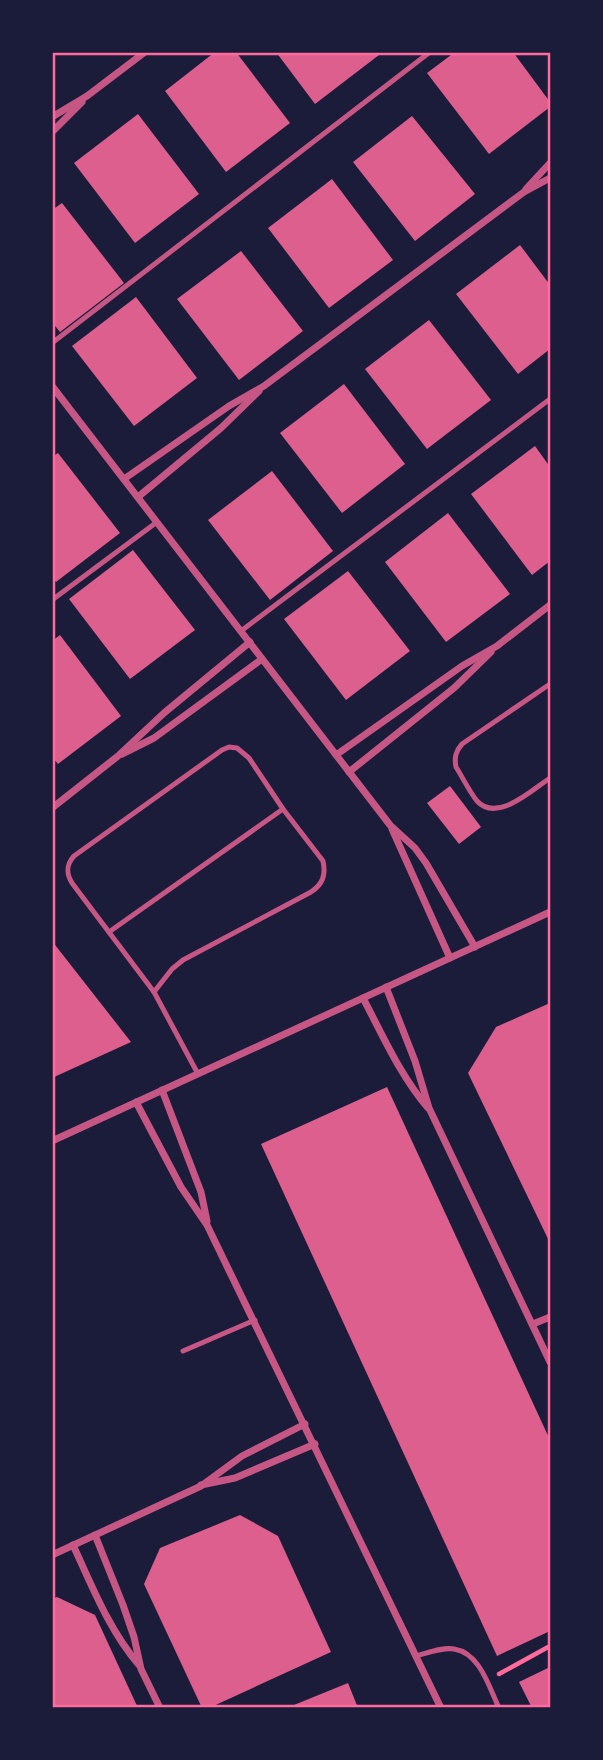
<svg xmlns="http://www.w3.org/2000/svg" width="603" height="1760" viewBox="0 0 603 1760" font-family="Barlow,sans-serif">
<rect width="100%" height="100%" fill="#1b1b3a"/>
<g fill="#dd5f8e">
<polygon points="215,52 236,52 290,123 226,172 165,91"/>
<polygon points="276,52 377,52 379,55 315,104"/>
<polygon points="455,52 513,52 550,102 550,107 489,154 427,73"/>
<polygon points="138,114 199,194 135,243 74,163"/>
<polygon points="412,116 475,194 415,241 353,162"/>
<polygon points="332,179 393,260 329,308 268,228"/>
<polygon points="62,203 124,283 60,332 52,322 52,210"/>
<polygon points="520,245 550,285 550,349 518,374 456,294"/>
<polygon points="241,251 303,331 239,380 177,299"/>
<polygon points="136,297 197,378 134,426 72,346"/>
<polygon points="429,320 491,400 427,449 365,369"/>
<polygon points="344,384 405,464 342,513 280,433"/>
<polygon points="535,446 550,467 550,561 532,575 471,494"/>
<polygon points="58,453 120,533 56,582 52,577 52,457"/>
<polygon points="272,471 333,551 270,600 208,520"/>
<polygon points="448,513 510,594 446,642 385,562"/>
<polygon points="133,550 195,630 130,679 69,599"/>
<polygon points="348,571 410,651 346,700 284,619"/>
<polygon points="60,635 121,716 58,764 52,757 52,641"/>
<polygon points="450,786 481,827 459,844 427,803"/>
<polygon points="52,941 131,1042 52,1078"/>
<polygon points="550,1003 550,1243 468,1073 496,1027"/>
<polygon points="387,1087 550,1440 550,1631 497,1656 261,1144"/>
<polygon points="240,1515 278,1536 331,1652 209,1708 202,1708 144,1584 160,1548"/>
<polygon points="57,1597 95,1615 138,1708 52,1708 52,1599"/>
<polygon points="550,1667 550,1708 532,1708 519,1682"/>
<polygon points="348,1683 358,1708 289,1708 289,1707"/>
</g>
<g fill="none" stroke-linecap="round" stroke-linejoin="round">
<polyline stroke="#ff6b9d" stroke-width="4.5" points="499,1674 550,1646"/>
<g stroke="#c65784" stroke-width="5">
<polyline points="52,343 430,52"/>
<polyline points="52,600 157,522"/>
<polyline points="241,631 550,399"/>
<path d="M550,684L462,744C456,751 454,757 456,767C463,778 469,791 477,801C497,823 532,790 550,778"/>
<path d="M229,747L237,748L249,758L283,809L323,861C326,875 323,884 311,892L183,960L172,969L154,992L72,883C66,873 66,865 74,856L222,750Z"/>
<polyline points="109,932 283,809"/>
<polyline points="154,992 198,1074"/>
<polyline points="183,1351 255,1320"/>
<path d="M416,1656C428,1653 442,1647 454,1649C480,1653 489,1687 499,1708"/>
</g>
<g stroke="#c65784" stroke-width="7">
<polyline points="52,117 87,96 145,52"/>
<polyline points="52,132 82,102"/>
<polyline points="526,189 550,163"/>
<polyline points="52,386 390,825 415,848 426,863 475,947"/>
<polyline points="124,479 229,406 264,386 524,192 550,178"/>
<polyline points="138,497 221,428 259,391"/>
<polyline points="122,754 154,738 262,659"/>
<polyline points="336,755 462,666 497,646 550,605"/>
<polyline points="349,772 454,688 491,652"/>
<polyline points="52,808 118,756 164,713 250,642"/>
<polyline points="392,829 450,958"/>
<polyline points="386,987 415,1061 429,1108 550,1362"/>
<path d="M363,998C383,1036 400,1075 428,1108"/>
<polyline points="162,1090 201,1192 207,1221"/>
<polyline points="136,1102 181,1187 207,1225 441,1708"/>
<polyline points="52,1141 550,912"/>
<polyline points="533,1324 550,1317"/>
<polyline points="201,1485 235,1478 315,1444"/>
<polyline points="95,1535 123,1605 134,1637 141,1669 160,1708"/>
<path d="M73,1545C92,1586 109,1630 139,1665"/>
<polyline points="52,1555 201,1486 242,1456 305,1424"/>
</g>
</g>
<rect width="603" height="1760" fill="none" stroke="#1b1b3a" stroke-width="108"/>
<rect x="54" y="54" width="495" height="1652" fill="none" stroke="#ff6b9d" stroke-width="2.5"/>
</svg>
